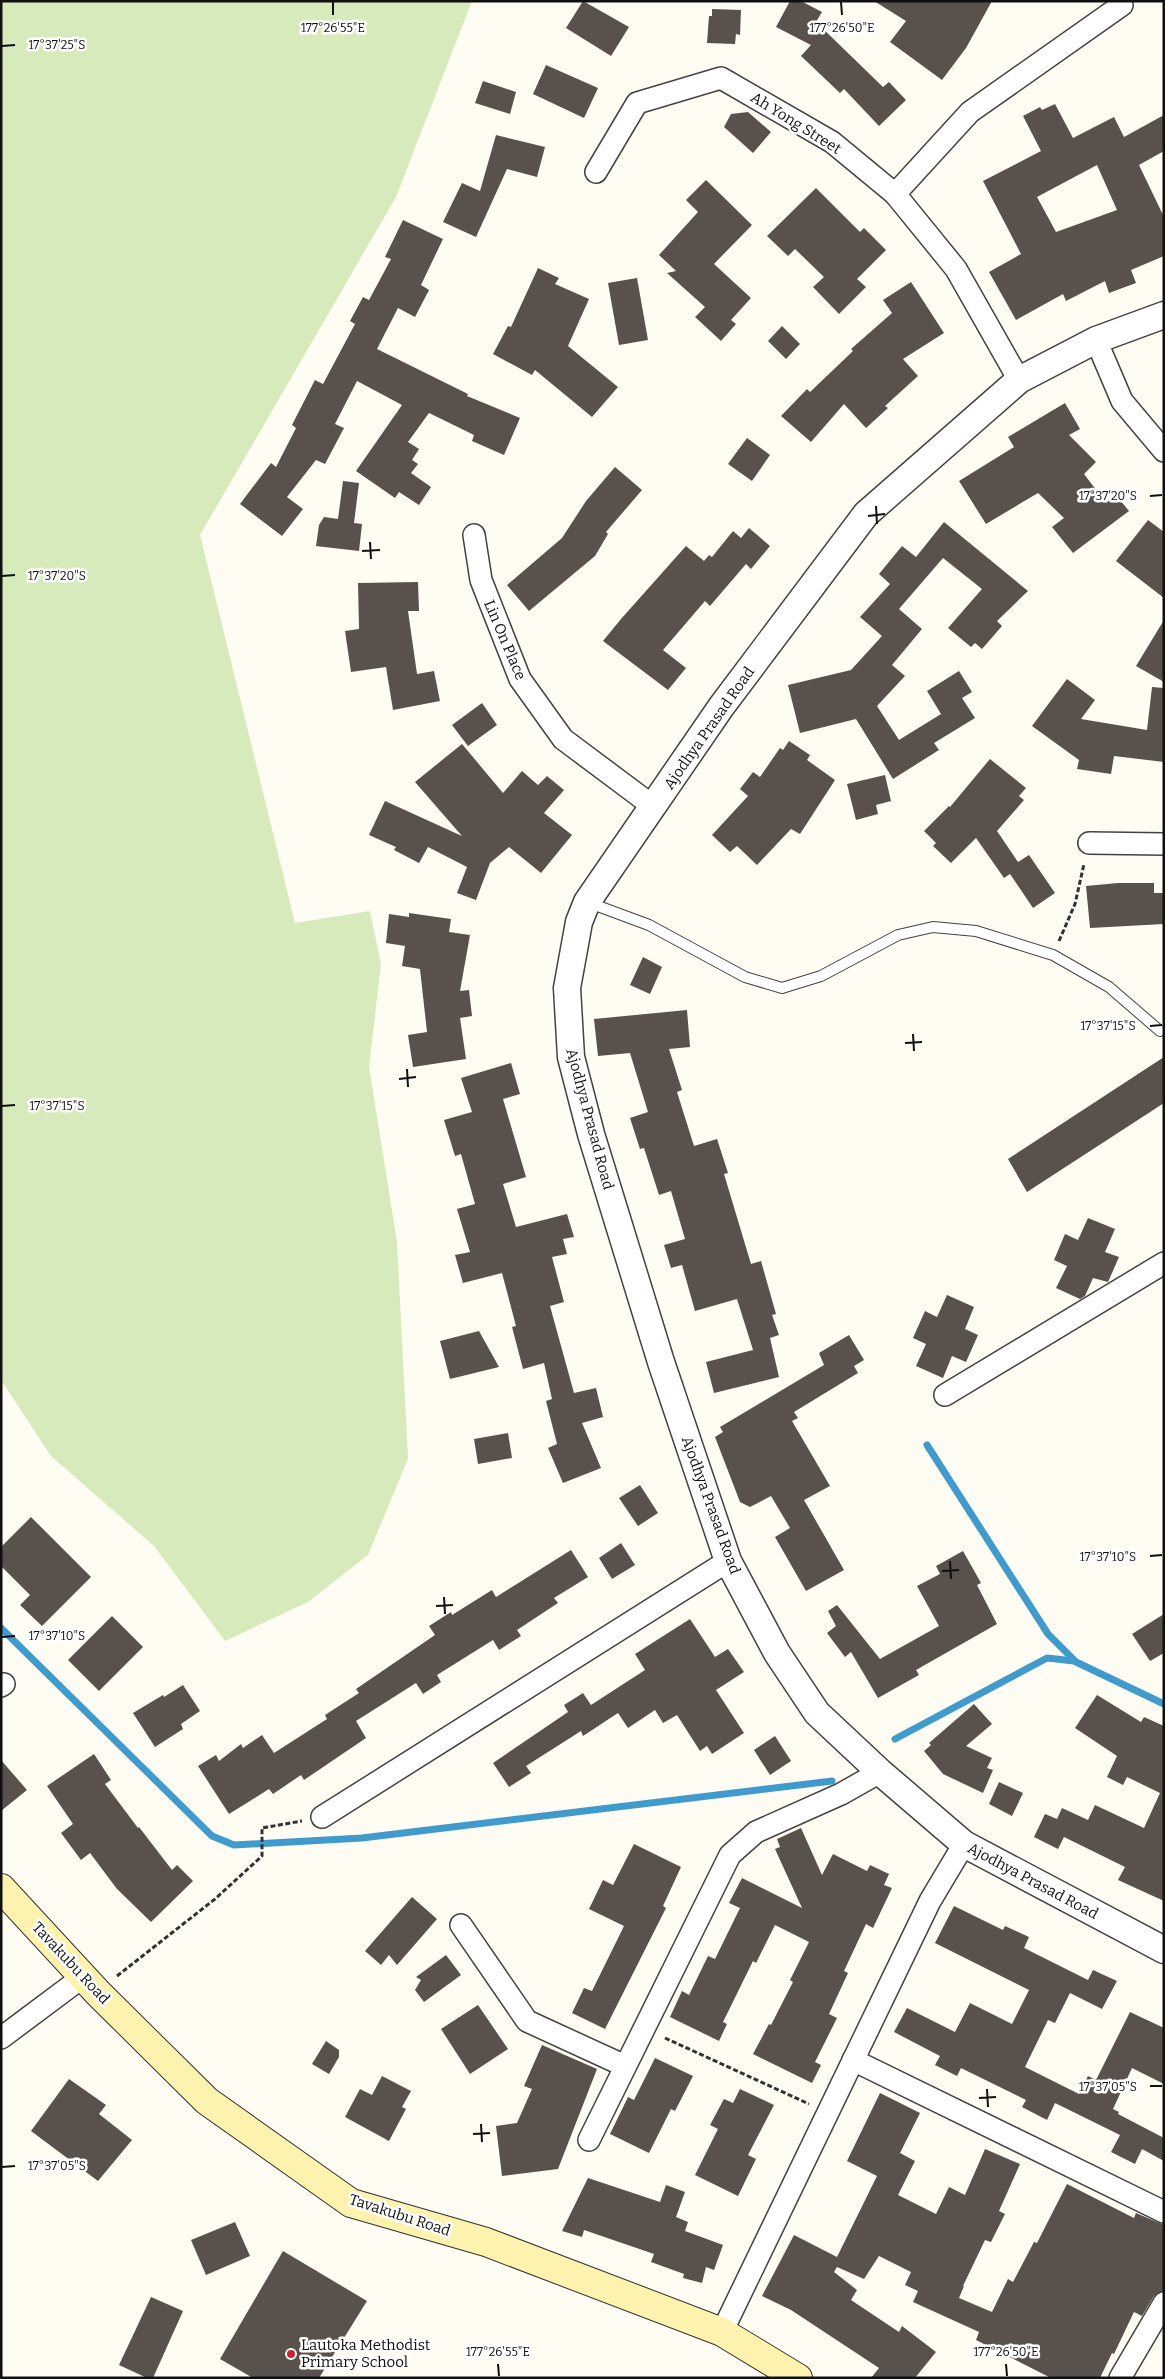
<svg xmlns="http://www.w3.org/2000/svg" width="1165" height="2379" viewBox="0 0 1165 2379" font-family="Bitter,serif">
<rect width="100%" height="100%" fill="#fffcf3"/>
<polygon fill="#d6eabc" points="1,1 472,1 396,197 200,535 295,923 370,911 381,964 369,1067 397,1242 408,1459 368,1555 308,1602 225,1641 154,1546 51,1456 1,1380"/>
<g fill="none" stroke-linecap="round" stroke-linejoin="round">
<g stroke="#409bcc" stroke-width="7">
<polyline points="927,1445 1048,1634 1074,1660"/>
<polyline points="1,1628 212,1836 234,1845 362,1838 832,1781"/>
<polyline points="895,1739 1047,1658 1074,1661 1164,1704"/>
</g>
</g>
<g fill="#59514c" fill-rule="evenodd">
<polygon points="583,1 629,27 611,56 566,28"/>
<polygon points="790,1 801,1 822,12 816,22 883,87 889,82 906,100 879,126 844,89 840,93 801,56 811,45 776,27"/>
<polygon points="874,1 992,1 966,48 942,80 890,42 906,21"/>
<polygon points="712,9 741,10 740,35 736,34 735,44 707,43 709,16 712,16"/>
<polygon points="546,65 598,88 584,118 533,94"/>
<polygon points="483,81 516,92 510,114 475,103"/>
<path d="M1055,104L1073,138L1114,117L1124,137L1164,115V151L1139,165L1164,217V256L1131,270L1136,283L1109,293L1105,281L1066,301L1063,294L1016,320L989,272L1021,254L983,181L1041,151L1023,116L1040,107L1042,110ZM1097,165L1117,210L1056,232L1037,197Z"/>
<polygon points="748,112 771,132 753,153 724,127 731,114"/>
<polygon points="496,135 545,147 537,177 507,169 476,237 443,222 462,183 480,191"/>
<polygon points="706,180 752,225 714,264 751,298 731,320 736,324 721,341 695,317 705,307 667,273 676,271 659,255 698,212 686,200"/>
<polygon points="816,188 860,232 864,228 886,250 857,279 866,287 839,314 813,287 824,277 795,249 788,256 767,236"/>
<polygon points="403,220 443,239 421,285 429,290 415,317 398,308 377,349 468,394 467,396 520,418 504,455 472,441 474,435 429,413 408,442 419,449 412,460 418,464 411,473 431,487 419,505 399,492 395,498 356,471 402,405 357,381 335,424 344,428 325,464 316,460 287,497 303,509 282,536 240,504 271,463 276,467 296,428 292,425 315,380 323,384 355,324 350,321 363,297 369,300 391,259 385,257"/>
<polygon points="538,268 559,278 555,284 589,299 568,346 618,387 592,417 535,370 532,375 493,354 508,326 511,327"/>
<polygon points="637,278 648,340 619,345 608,283"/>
<polygon points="911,282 944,333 903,359 918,376 885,406 888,408 866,428 844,404 811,442 781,416 807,389 810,392 853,351 851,349 892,313 883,300"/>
<polygon points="782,326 800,344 786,359 768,341"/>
<polygon points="1065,403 1080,429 1069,435 1096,462 1084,474 1106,503 1116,495 1129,511 1073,553 1052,527 1064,518 1038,493 986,524 959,481 1014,447 1008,437"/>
<polygon points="747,438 770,455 752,481 728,464"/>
<polygon points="615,467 642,490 606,532 608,534 595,556 529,611 507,585 562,538 586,501"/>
<polygon points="343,481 359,483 354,523 362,524 359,551 316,546 319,525 324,517 338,519"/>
<polygon points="1148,520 1164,532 1164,598 1116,561"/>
<polygon points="944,522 1028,591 997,621 1002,626 982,649 975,643 971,647 948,628 982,589 943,558 899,609 922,629 892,665 905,676 877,706 899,740 941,714 927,691 959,671 972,692 962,698 975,718 934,743 939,750 893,779 856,719 800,733 788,685 851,670 882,636 860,617 890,584 879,574 902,546 916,557"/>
<polygon points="749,528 770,546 751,569 746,564 710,606 705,601 663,650 686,668 668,690 603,641 621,619 686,546 704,561 709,555 712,557 733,531 741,538"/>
<polygon points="418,582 419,611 408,611 417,674 434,671 440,701 393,710 386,667 351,672 345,631 359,629 358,583"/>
<polygon points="1164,620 1164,682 1136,666"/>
<polygon points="1067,679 1095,700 1081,719 1147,730 1152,687 1164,688 1164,762 1114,756 1111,774 1077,769 1079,760 1032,726"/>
<polygon points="482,703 497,725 468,746 452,725"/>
<polygon points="789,741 810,755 807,760 835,780 800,834 791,829 757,865 737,846 730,852 712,835 748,796 740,789 753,772 760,777 780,748 783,750"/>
<polygon points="462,744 503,793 522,771 538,785 547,776 564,790 544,813 572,835 541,873 509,847 490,863 476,900 457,893 467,867 428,847 419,863 394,850 396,847 369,835 385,801 462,836 415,782"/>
<polygon points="990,759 1026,788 1019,796 1024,800 997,831 1018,862 1029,855 1055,893 1033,908 1010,874 1004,878 976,838 951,863 933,846 936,843 924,831 949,806 950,807"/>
<polygon points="885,775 891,801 876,805 878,814 856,820 847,784"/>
<polygon points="1118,883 1154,883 1154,893 1164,893 1164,924 1090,928 1086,886"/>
<polygon points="409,913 451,919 449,932 470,935 460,991 469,990 472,1016 460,1018 466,1059 413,1067 408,1035 427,1032 420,969 402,966 405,946 386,943 389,914 409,917"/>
<polygon points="643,957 662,967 650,994 630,985"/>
<polygon points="687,1010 690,1047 669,1049 682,1090 677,1092 694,1146 717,1139 728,1173 724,1174 751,1264 761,1261 776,1314 772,1315 779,1335 770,1338 779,1377 714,1393 706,1362 753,1350 737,1299 695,1311 682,1265 671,1268 664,1245 685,1239 671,1191 659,1195 644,1148 640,1149 630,1118 648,1112 630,1053 598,1056 594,1019"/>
<polygon points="1164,1057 1164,1103 1027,1192 1008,1159"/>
<polygon points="511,1063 520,1094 503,1099 526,1177 503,1184 516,1227 567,1214 574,1237 563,1239 567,1254 552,1257 564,1302 550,1306 574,1393 596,1388 603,1417 582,1423 601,1468 563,1483 548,1448 557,1444 546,1401 552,1399 544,1363 523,1369 512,1327 516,1326 502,1273 463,1283 455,1255 470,1252 457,1209 475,1204 461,1154 455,1156 444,1120 472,1112 461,1078"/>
<polygon points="1088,1218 1115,1229 1105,1252 1119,1257 1108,1282 1093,1278 1085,1296 1080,1299 1056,1288 1067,1266 1054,1260 1065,1234 1078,1240"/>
<polygon points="947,1295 974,1307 965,1329 978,1335 966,1362 952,1356 943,1378 916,1366 926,1344 913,1338 925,1311 937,1317"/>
<polygon points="479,1331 499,1367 450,1379 440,1341"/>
<polygon points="849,1335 864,1360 854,1366 858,1373 794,1412 798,1418 792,1421 830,1486 804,1500 844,1570 806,1591 775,1537 790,1528 771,1496 750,1507 740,1502 715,1437 723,1432 720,1427 824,1365 819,1353"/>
<polygon points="508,1433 512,1458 478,1464 474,1439"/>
<polygon points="640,1485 658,1513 638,1526 619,1498"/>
<polygon points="31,1517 91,1577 42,1626 20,1605 30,1595 1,1566 1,1547"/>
<polygon points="621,1543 635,1565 612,1579 599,1558"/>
<polygon points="571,1550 588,1577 554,1598 558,1603 517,1630 521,1636 499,1650 493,1640 437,1675 441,1682 423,1694 416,1683 356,1721 366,1738 304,1780 301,1775 273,1794 269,1789 229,1814 198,1766 216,1755 219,1761 241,1744 243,1748 262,1735 274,1753 327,1719 325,1715 359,1693 356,1689 435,1635 429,1626 451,1612 452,1615 492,1590 496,1597"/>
<polygon points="963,1551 981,1583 977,1585 997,1624 916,1670 919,1675 878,1698 851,1652 845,1657 827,1633 836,1626 828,1611 837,1605 880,1659 939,1626 917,1586 940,1574 936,1566"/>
<polygon points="1164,1614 1164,1653 1150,1661 1132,1634"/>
<polygon points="112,1616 143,1647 99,1691 68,1660"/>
<polygon points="690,1619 715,1657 728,1649 744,1672 716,1690 744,1733 712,1754 707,1746 700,1751 677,1715 663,1723 655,1710 628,1728 618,1713 583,1736 581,1731 526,1766 531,1773 509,1787 493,1763 568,1712 564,1705 583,1693 591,1705 645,1670 635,1654"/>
<polygon points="183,1685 200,1711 181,1724 183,1729 155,1747 133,1713 163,1695 164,1697"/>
<polygon points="1097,1695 1141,1722 1144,1717 1164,1726 1164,1901 1118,1880 1125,1867 1064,1837 1058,1849 1034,1837 1045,1814 1057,1819 1062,1808 1088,1820 1095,1805 1144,1828 1160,1793 1127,1777 1123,1785 1107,1777 1117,1756 1075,1728"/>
<polygon points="974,1704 992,1724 966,1746 992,1758 987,1768 993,1770 983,1793 943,1774 924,1751 931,1745 929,1743"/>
<polygon points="775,1736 791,1761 770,1775 754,1750"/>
<polygon points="94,1754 111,1780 105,1784 138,1828 139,1827 172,1870 177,1865 193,1881 151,1922 117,1889 90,1853 81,1860 61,1833 73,1824 47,1786"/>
<polygon points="1,1760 27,1790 1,1811"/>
<polygon points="999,1782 1023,1793 1012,1816 989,1804"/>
<polygon points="801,1828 822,1875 833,1854 867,1871 870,1865 889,1874 884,1885 892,1888 873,1928 866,1924 844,1971 848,1973 829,2014 837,2018 815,2062 821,2065 812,2083 753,2054 769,2024 771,2025 793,1982 790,1980 809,1942 775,1925 756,1963 753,1961 723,2022 727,2024 719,2041 670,2017 682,1991 689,1995 708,1956 715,1959 740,1908 729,1903 742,1878 802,1908 775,1849 780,1847 777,1839"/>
<polygon points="634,1844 681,1867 663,1906 666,1908 605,2029 572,2013 584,1988 592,1991 624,1926 589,1909 603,1880 613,1885"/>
<polygon points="412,1897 437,1919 397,1965 389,1955 381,1965 365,1951"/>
<polygon points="954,1906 1003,1930 1005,1926 1029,1937 1024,1948 1088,1980 1093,1970 1117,1981 1102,2009 1070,1993 1055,2023 1048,2020 1025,2067 1079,2094 1088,2076 1096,2080 1130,2012 1164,2028 1164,2084 1132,2068 1113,2109 1119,2112 1118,2114 1164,2138 1164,2161 1142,2149 1135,2164 1111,2152 1120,2135 1055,2103 1047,2120 1022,2107 1026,2100 961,2068 957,2076 935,2065 940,2056 894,2032 907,2008 955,2032 970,2003 1012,2024 1029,1990 935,1943"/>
<polygon points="446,1955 461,1975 424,2002 415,1990 421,1980 416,1977"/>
<polygon points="478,2005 508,2049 470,2074 441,2029"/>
<polygon points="326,2041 339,2050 339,2057 329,2074 312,2064"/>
<polygon points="542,2045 597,2069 558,2169 502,2176 496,2126 517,2123 532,2089 524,2086"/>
<polygon points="655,2058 693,2076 675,2111 671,2109 649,2153 610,2134 628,2097 634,2100"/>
<polygon points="382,2076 411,2091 402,2107 406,2109 389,2141 345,2117 360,2089 372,2095"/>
<polygon points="69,2079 106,2105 99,2114 132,2140 98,2181 31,2131"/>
<polygon points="740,2089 774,2105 748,2155 756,2159 738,2196 695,2175 718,2129 710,2125 724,2099 733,2103"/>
<polygon points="880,2093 920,2113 900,2153 915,2161 898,2195 936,2214 949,2187 965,2195 985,2149 1020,2164 999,2211 1005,2214 991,2242 985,2240 963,2286 964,2286 959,2298 992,2312 1008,2279 1013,2282 1034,2242 1037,2243 1067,2184 1134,2218 1136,2213 1164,2225 1164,2291 1154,2296 1142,2316 1134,2312 1114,2354 1112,2353 1100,2378 1051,2378 976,2340 979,2332 913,2302 918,2291 905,2285 911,2272 879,2256 864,2279 837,2267 834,2272 857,2290 851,2300 899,2332 902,2326 936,2352 915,2378 871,2378 879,2368 791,2310 762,2296 794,2235 837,2257 877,2176 847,2161"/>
<polygon points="588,2178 660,2202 666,2185 685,2192 676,2217 688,2222 685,2231 723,2245 714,2270 706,2267 702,2283 683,2278 684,2274 651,2262 654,2254 584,2230 582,2237 562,2231"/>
<polygon points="235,2222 250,2256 206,2275 191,2240"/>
<polygon points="283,2251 367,2301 319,2378 253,2378 220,2359"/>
<polygon points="151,2297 183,2311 153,2378 147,2378 119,2365"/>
</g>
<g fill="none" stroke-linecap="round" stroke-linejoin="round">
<defs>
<polyline id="service" points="587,902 649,925 745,977 782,988 821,976 898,935 933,927 976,931 1053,955 1109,987 1160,1031"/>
<g id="minor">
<polyline points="596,172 637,103 721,78 832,142 895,194 956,269 1019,380"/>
<polyline points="895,194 970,112 1122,5"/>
<polyline points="1096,340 1122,401 1164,451"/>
<polyline points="474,535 481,580 520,679 563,739 654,807"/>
<polyline points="1089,843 1164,844"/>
<polyline points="945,1395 1164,1263"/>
<polyline points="1,1686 4,1684"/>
<polyline points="322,1817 728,1561"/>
<polyline points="461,1925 527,2021 625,2066"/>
<polyline points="1,2038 84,1976"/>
<polyline points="853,2060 1164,2212"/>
<polyline points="589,2140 730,1855 756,1832 841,1794 880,1772"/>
<polyline points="722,2332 930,1901 964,1844"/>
<polyline points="1120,2378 1164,2303"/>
</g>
<polyline id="tertiary" points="1164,315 1096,340 1019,380 866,514 721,707 587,902 579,922 567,988 571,1057 591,1134 661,1362 728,1561 777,1653 817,1713 880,1772 964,1844 1164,1950"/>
<polyline id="secondary" points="1,1888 98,1993 207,2101 351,2203 486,2242 722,2332 798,2378"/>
</defs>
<use href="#service" stroke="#434343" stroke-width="12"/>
<use href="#minor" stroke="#434343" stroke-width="24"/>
<use href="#tertiary" stroke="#434343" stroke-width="29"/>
<use href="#secondary" stroke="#323232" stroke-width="30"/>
<g stroke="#323232" stroke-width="3" stroke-dasharray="5 2.5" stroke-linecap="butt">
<polyline points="1059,941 1075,904 1084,864"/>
<polyline points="117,1976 215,1899 262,1856 262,1828 302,1821"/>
<polyline points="665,2038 809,2104"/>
</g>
<use href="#service" stroke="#fff" stroke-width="10"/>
<use href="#minor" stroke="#fff" stroke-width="21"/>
<use href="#tertiary" stroke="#fff" stroke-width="26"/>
<use href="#secondary" stroke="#fef2af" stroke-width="28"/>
</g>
<path fill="none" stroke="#101010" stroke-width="2" d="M333,2V15M841,2L842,15M2,46L15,45M1150,496L1162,495M876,506L877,524M868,516L885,514M370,542L371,559M362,551L380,550M2,576L15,575M1150,1026L1162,1025M913,1034L914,1051M905,1043L922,1042M407,1069L408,1087M399,1079L416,1077M2,1106L15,1105M1150,1556L1162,1555M950,1561L951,1579M942,1571L959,1570M444,1597L445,1614M436,1606L453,1605M2,1637L15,1636M1150,2086H1162M987,2089L988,2107M979,2098L996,2097M481,2124L482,2142M473,2134L490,2133M2,2167L15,2166M498,2364L499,2376M1006,2364L1007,2376"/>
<circle fill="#c02836" stroke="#fff" stroke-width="2" cx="291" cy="2354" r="5"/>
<g text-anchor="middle" stroke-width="5" stroke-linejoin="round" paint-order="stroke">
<g font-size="15" fill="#101010" stroke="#fff">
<text transform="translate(796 123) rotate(32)" y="5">Ah Yong Street</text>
<text transform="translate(505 640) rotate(67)" y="5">Lin On Place</text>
<text transform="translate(709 728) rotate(-55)" y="5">Ajodhya Prasad Road</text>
<text transform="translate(590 1119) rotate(75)" y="5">Ajodhya Prasad Road</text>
<text transform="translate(711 1505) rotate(70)" y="5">Ajodhya Prasad Road</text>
<text transform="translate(1033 1881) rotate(28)" y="5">Ajodhya Prasad Road</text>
<text transform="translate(71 1963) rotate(47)" y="5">Tavakubu Road</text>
<text transform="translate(400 2215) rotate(18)" y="5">Tavakubu Road</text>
</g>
<g font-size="15" fill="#101010" stroke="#fff" text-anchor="start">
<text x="301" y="2350">Lautoka Methodist<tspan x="301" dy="17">Primary School</tspan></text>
</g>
</g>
<g font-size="12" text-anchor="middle" fill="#101010" stroke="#fff" stroke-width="5" stroke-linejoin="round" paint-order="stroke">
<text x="333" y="32">177°26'55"E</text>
<text x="842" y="32">177°26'50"E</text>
<text x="57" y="49">17°37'25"S</text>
<text x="1108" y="500">17°37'20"S</text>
<text x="57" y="580">17°37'20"S</text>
<text x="1108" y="1030">17°37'15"S</text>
<text x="57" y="1110">17°37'15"S</text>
<text x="1108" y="1561">17°37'10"S</text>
<text x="57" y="1640">17°37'10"S</text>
<text x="1108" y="2091">17°37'05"S</text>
<text x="57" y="2170">17°37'05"S</text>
<text x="498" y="2356">177°26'55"E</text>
<text x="1006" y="2356">177°26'50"E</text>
</g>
<rect width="1165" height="2379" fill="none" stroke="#101010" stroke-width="5"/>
</svg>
